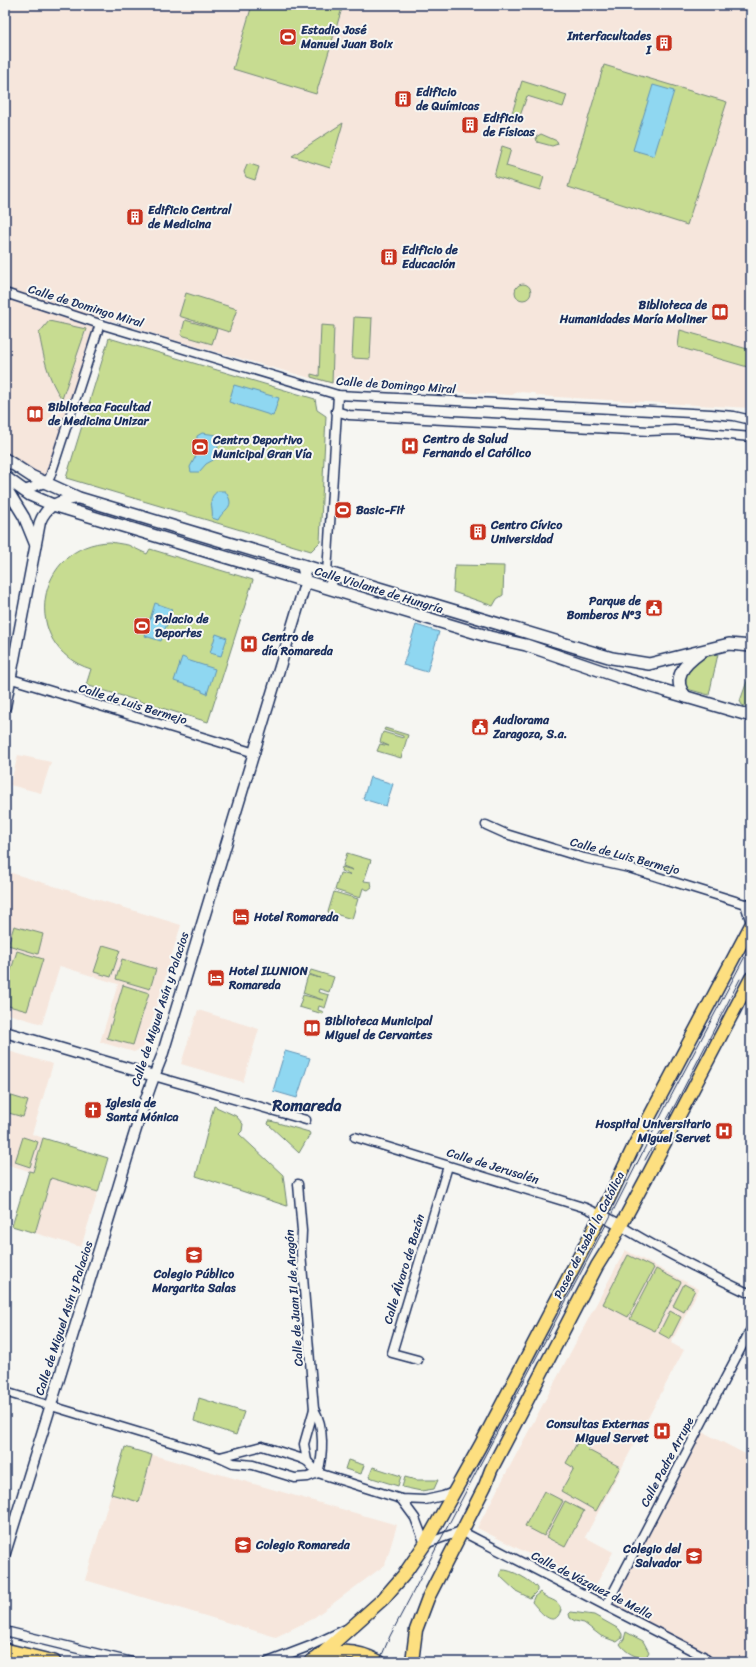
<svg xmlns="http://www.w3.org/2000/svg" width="756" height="1667" viewBox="0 0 756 1667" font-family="Sriracha,sans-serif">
<rect width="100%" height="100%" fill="#f6f6f2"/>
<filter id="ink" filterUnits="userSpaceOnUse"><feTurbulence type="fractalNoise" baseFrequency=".025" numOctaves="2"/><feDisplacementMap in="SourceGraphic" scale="8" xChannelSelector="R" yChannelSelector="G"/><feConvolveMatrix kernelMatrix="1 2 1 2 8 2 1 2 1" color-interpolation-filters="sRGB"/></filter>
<g filter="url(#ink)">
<g fill="#f6e6dc">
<polygon points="5,5 751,5 751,408 538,396 534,393 517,392 512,395 339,386 170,339 99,316 46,476 7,456 5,454"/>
<polygon points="18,755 51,762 41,793 10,785"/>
<polygon points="5,871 181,925 144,1047 134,1052 100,1042 118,984 60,966 42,1024 5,1013"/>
<polygon points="198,1010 259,1029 243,1082 181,1064"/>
<polygon points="5,1050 53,1064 32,1134 43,1138 33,1172 5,1164"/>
<polygon points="51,1178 98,1192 81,1247 35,1233"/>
<polygon points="625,1250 699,1289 671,1343 684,1350 585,1537 613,1552 595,1587 477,1528"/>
<polygon points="701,1431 751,1457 751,1662 720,1662 611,1605"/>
<polygon points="125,1447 397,1525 385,1565 312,1619 276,1637 85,1580"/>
</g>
<g fill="#c7dc91" stroke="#718678">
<polygon points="252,5 343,5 316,94 233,69"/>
<polygon points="604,65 727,102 687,225 568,187"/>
<polygon points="522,81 567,95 563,107 527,96 520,116 512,113"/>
<polygon points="343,123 330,168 292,156"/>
<polygon points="541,134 557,141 558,144 552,146 537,142 536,137"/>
<polygon points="502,146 511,149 506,166 544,177 540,190 494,176"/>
<polygon points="250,164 259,167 255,180 246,177 244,172 247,165"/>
<circle cx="523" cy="292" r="8"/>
<polygon points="186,293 237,309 229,332 179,316"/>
<polygon points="354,317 372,318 370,359 352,358"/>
<polygon points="185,320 217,329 212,344 181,335"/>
<path d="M49,321L86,329L62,399C48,380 43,355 39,333Z"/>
<polygon points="321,325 334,326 332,383 311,377 311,374 319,376"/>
<polygon points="680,330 751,350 751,368 678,347"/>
<polygon points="109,338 315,399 317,410 326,416 320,542 311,551 66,478"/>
<path d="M110,542L128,545L147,554L150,549L253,580L208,722L86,685L91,669C19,647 35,544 110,542Z"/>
<polygon points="455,565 504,566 503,595 497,599 493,606 453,592"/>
<path d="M718,654L709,695L687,689C679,678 693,670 696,659Z"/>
<polygon points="751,670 751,708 742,705 740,701"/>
<polygon points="385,728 408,735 401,758 377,751 380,744 389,746 380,742 383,732 403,738 403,736 384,730"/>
<polygon points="347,853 371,860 364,881 371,882 372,887 368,890 363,888 360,898 335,890 340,873 349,875 350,874 341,871 342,867 353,870 343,866"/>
<polygon points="334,892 358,899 352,919 328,912"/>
<polygon points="14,926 43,934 38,954 8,945"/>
<polygon points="103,945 120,950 111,977 94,972"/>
<polygon points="17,951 43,959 27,1011 5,1005 5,989"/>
<polygon points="122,959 156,969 150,989 116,979"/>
<polygon points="311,970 334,977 329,992 319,989 318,992 329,995 325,1008 319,1006 318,1010 324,1012 323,1014 299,1007 303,995 323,1000 303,993 308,975 320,978 309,974"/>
<polygon points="123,985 149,993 133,1045 107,1038"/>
<polygon points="5,1094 28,1101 23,1117 5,1112"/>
<polygon points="214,1106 236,1116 243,1124 242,1131 239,1134 283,1175 287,1206 196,1176"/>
<polygon points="271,1121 309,1132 310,1134 299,1153 268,1124 269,1121"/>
<polygon points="23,1137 38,1142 30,1167 15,1162"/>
<polygon points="43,1138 108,1158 98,1192 51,1178 35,1233 12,1226 29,1171 33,1172"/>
<polygon points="628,1255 654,1268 628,1317 603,1304"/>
<polygon points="656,1269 681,1282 655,1331 630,1319"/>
<polygon points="684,1284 695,1290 684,1312 673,1306"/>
<polygon points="670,1311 681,1317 670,1339 659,1333"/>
<polygon points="199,1398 244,1412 236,1435 194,1421"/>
<polygon points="583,1432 594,1439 588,1450 620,1467 596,1511 561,1491 574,1468 566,1463"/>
<polygon points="125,1447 152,1455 139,1502 111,1494"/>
<polygon points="348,1460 364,1465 361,1474 345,1469"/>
<polygon points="373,1467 401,1476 398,1486 369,1477"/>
<polygon points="405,1477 416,1480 438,1480 434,1489 421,1491 402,1487"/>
<polygon points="544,1491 563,1501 544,1536 525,1526"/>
<polygon points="565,1501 584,1511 565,1547 546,1537"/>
<path d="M502,1570C511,1569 532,1581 537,1588V1591L530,1598L516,1591L501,1577L500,1573Z"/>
<path d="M540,1592C547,1601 559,1598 561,1610C554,1631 539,1610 532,1602L534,1597Z"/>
<polygon points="571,1612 594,1615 619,1629 622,1634 622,1638 617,1642 601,1636 584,1623 575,1621 570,1618 569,1614"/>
<path d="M626,1632L643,1641L649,1652L646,1657C637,1659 625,1652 620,1644L624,1639Z"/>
</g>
<g fill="#8fd7f1" stroke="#6194b6">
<polygon points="653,85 674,91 654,156 633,150"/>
<polygon points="234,385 279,398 273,416 229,402"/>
<path d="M202,433L217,435C219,443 218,451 215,459L206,464L199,472H191L190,467L197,454V436Z"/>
<path d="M218,491H225C237,508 224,508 218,520L212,518C214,507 206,499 218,491Z"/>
<polygon points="155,603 172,609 161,641 145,636"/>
<polygon points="416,625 439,632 427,672 403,665"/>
<polygon points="216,634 227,638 221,656 210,653"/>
<polygon points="182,657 187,659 187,660 215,669 207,694 202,692 202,690 174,681"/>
<polygon points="370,777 393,784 386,806 363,799"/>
<polygon points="285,1051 310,1058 297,1098 273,1091"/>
</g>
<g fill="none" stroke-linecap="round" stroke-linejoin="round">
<defs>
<g id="minor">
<polyline points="5,293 100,324 338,395 711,414 734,416 751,420"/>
<polyline points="336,411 349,415 649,431 674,430 751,437"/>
<polyline points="24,490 45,483 50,477 100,324"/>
<polyline points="334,589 327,573 338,395"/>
<polyline points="5,677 255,753"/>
<polyline points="486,825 506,834 584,858 629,868 745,904 751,903"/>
<polyline points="745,904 751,923"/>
<polyline points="154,1076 306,1120"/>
<polyline points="355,1137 586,1208 601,1215"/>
<polyline points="298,1184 302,1231 301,1253 314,1409 304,1444 307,1461"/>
<path d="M621,1226C661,1251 704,1272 746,1292H751"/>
<polyline points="418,1360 392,1353 448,1166"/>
<polyline points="5,1392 220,1457 233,1463 253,1465 295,1478 308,1477 318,1473"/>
<path d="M314,1409C325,1427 323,1455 318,1473"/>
<polyline points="220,1457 262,1446 300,1458 307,1461 318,1473 401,1499 425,1500 443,1496 454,1492"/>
<polyline points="401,1499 415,1518 425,1544 461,1531 703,1656 709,1662"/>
<polyline points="606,1606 751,1329"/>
<polyline points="5,1631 132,1662"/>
<polyline points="268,1662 310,1646 346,1629"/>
</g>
<g id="tertiary">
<polyline points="5,486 24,517 35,544"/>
<path d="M5,707L40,522C47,504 61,500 79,498"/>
<polyline points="5,1032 154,1076"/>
<polyline points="601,1215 621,1226"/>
<path d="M5,1553C37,1447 70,1342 103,1237C122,1177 138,1115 162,1056L302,594L306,581L302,565"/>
</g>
<g id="secondary">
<polyline points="5,459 31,476 79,498 612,658 649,664 729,644 751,646"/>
<polyline points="5,477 30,495 53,505 490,637 526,645 622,678 751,716"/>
<path d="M686,697C670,678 685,664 700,653"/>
</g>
<g id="primary">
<polyline points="316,1659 383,1599 403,1576 425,1544 480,1446 601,1215 634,1146 751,925"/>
<polyline points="412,1662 416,1630 428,1598 485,1486 491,1470 597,1266 612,1242 648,1175 751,978"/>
</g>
<g id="trunk">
<polyline points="5,1650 54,1662"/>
<path d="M311,1662C333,1648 357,1650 379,1662"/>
</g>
</defs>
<use href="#minor" stroke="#1b2f5e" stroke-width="11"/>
<use href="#tertiary" stroke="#1b2f5e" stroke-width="13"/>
<use href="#secondary" stroke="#1b2f5e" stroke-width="14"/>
<use href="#primary" stroke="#1b2f5e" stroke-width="15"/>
<use href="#trunk" stroke="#1b2f5e" stroke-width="16"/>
<use href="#minor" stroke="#f6f6f2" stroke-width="8"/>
<use href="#tertiary" stroke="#f6f6f2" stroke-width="10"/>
<use href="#secondary" stroke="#f6f6f2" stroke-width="11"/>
<use href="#primary" stroke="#fddf80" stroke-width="12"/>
<use href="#trunk" stroke="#fddf80" stroke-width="13"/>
<g stroke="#1b2f5e" stroke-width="1">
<polyline points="645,1160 676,1103 740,979"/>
<polyline points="379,1662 390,1636 609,1219 668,1102 751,945"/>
</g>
</g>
</g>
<defs>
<symbol id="stadium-square" viewBox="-11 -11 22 22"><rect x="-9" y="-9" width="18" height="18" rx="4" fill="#c8321e" stroke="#f6f6f2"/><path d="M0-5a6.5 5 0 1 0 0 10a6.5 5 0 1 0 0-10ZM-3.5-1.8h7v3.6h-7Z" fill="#fff"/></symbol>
<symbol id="building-square" viewBox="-11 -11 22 22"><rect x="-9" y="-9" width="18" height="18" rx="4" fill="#c8321e" stroke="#f6f6f2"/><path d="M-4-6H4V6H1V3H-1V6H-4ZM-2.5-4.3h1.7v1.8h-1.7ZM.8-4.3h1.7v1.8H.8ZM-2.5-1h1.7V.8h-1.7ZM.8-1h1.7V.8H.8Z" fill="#fff"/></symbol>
<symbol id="library-square" viewBox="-11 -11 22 22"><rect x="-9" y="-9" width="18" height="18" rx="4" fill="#c8321e" stroke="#f6f6f2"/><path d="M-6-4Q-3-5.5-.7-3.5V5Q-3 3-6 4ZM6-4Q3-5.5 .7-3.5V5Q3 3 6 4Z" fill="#fff"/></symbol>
<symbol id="hospital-square" viewBox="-11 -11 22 22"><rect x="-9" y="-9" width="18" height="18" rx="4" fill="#c8321e" stroke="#f6f6f2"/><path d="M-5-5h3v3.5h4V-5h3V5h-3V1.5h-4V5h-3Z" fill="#fff"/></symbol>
<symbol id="civic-square" viewBox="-11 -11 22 22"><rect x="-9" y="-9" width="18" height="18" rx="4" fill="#c8321e" stroke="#f6f6f2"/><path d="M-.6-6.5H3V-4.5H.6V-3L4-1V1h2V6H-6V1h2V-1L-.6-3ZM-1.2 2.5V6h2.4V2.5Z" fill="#fff"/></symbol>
<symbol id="hotel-square" viewBox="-11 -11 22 22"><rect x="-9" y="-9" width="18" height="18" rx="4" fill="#c8321e" stroke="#f6f6f2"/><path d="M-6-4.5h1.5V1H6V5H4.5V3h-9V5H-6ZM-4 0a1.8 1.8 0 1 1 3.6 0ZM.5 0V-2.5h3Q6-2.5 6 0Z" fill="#fff"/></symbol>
<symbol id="church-square" viewBox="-11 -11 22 22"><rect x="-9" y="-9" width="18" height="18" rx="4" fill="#c8321e" stroke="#f6f6f2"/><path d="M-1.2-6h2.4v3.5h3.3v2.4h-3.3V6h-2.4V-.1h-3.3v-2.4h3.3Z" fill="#fff"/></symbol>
<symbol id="school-square" viewBox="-11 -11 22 22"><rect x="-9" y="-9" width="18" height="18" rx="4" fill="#c8321e" stroke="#f6f6f2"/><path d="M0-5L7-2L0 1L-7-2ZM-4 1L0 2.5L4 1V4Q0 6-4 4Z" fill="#fff"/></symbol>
</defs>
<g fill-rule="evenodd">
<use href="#stadium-square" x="278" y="27" width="20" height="20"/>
<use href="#building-square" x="654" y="33" width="20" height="20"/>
<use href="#building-square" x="393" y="89" width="20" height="20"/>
<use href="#building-square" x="460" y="115" width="20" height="20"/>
<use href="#building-square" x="125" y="207" width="20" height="20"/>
<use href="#building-square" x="379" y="247" width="20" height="20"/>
<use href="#library-square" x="710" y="302" width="20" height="20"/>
<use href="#library-square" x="25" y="404" width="20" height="20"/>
<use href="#hospital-square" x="400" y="436" width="20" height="20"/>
<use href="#stadium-square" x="190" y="437" width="20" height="20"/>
<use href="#stadium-square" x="333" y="500" width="20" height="20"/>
<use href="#building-square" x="468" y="522" width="20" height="20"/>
<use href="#civic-square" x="644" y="598" width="20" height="20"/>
<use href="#stadium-square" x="132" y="616" width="20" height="20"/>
<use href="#hospital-square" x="239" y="634" width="20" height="20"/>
<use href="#civic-square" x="470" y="717" width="20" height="20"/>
<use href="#hotel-square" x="231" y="907" width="20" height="20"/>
<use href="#hotel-square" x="206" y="968" width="20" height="20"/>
<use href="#library-square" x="302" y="1018" width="20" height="20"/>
<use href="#church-square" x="83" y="1100" width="20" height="20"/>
<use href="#hospital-square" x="714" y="1121" width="20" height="20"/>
<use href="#school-square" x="184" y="1245" width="20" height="20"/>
<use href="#hospital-square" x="652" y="1421" width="20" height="20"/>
<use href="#school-square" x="233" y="1535" width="20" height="20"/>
<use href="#school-square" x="684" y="1546" width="20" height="20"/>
</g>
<g text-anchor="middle" stroke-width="4" stroke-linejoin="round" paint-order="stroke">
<g font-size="12" font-weight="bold" fill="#1b2f5e" stroke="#f6f6f2" text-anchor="start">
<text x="301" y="34">Estadio José<tspan x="301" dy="14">Manuel Juan Boix</tspan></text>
<text x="651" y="40" text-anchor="end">Interfacultades<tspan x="651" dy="14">I</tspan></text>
<text x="416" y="96">Edificio<tspan x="416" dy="14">de Químicas</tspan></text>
<text x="483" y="122">Edificio<tspan x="483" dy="14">de Físicas</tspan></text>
<text x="148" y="214">Edificio Central<tspan x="148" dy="14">de Medicina</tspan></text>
<text x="402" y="254">Edificio de<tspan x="402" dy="14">Educación</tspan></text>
<text x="707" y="309" text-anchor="end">Biblioteca de<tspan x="707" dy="14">Humanidades María Moliner</tspan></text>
<text x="48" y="411">Biblioteca Facultad<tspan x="48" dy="14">de Medicina Unizar</tspan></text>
<text x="423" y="443">Centro de Salud<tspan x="423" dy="14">Fernando el Católico</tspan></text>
<text x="213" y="444">Centro Deportivo<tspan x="213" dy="14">Municipal Gran Vía</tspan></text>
<text x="356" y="514">Basic-Fit</text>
<text x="491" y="529">Centro Cívico<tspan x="491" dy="14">Universidad</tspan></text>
<text x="641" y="605" text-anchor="end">Parque de<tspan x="641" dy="14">Bomberos Nº3</tspan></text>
<text x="155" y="623">Palacio de<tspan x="155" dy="14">Deportes</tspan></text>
<text x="262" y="641">Centro de<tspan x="262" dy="14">día Romareda</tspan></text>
<text x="493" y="724">Audiorama<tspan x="493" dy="14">Zaragoza, S.a.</tspan></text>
<text x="254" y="921">Hotel Romareda</text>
<text x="229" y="975">Hotel ILUNION<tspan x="229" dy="14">Romareda</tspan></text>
<text x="325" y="1025">Biblioteca Municipal<tspan x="325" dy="14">Miguel de Cervantes</tspan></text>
<text x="106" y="1107">Iglesia de<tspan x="106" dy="14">Santa Mónica</tspan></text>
<text x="711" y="1128" text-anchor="end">Hospital Universitario<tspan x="711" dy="14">Miguel Servet</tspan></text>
<text x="194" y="1278" text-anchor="middle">Colegio Público<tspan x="194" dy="14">Margarita Salas</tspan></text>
<text x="649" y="1428" text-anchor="end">Consultas Externas<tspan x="649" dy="14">Miguel Servet</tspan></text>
<text x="256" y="1549">Colegio Romareda</text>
<text x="681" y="1553" text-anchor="end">Colegio del<tspan x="681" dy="14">Salvador</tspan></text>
</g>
<g font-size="12" fill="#1b2f5e" stroke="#f6f6f2">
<text transform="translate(86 306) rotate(17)" y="4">Calle de Domingo Miral</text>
<text transform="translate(396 385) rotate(4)" y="4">Calle de Domingo Miral</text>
<text transform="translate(379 590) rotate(17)" y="4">Calle Violante de Hungría</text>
<text transform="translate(133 704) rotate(17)" y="4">Calle de Luis Bermejo</text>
<text transform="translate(625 856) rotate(15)" y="4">Calle de Luis Bermejo</text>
<text transform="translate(160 1009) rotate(-72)" y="4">Calle de Miguel Asín y Palacios</text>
<text transform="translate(493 1166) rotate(17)" y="4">Calle de Jerusalén</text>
<text transform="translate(589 1235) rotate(-63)" y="4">Paseo de Isabel la Católica</text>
<text transform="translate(404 1269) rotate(-73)" y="4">Calle Álvaro de Bazán</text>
<text transform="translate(294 1298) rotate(-94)" y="4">Calle de Juan II de Aragón</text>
<text transform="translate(64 1318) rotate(-72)" y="4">Calle de Miguel Asín y Palacios</text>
<text transform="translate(667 1462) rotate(-62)" y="4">Calle Padre Arrupe</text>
<text transform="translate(592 1585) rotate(27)" y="4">Calle de Vázquez de Mella</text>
</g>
<g font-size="16" font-weight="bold" fill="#1b2f5e" stroke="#f6f6f2">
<text x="307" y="1111">Romareda</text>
</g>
</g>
<rect width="756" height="1667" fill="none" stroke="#f6f6f2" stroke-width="20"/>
<rect x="10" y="10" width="736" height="1647" fill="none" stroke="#1b2f5e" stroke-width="1.5" filter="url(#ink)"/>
</svg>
